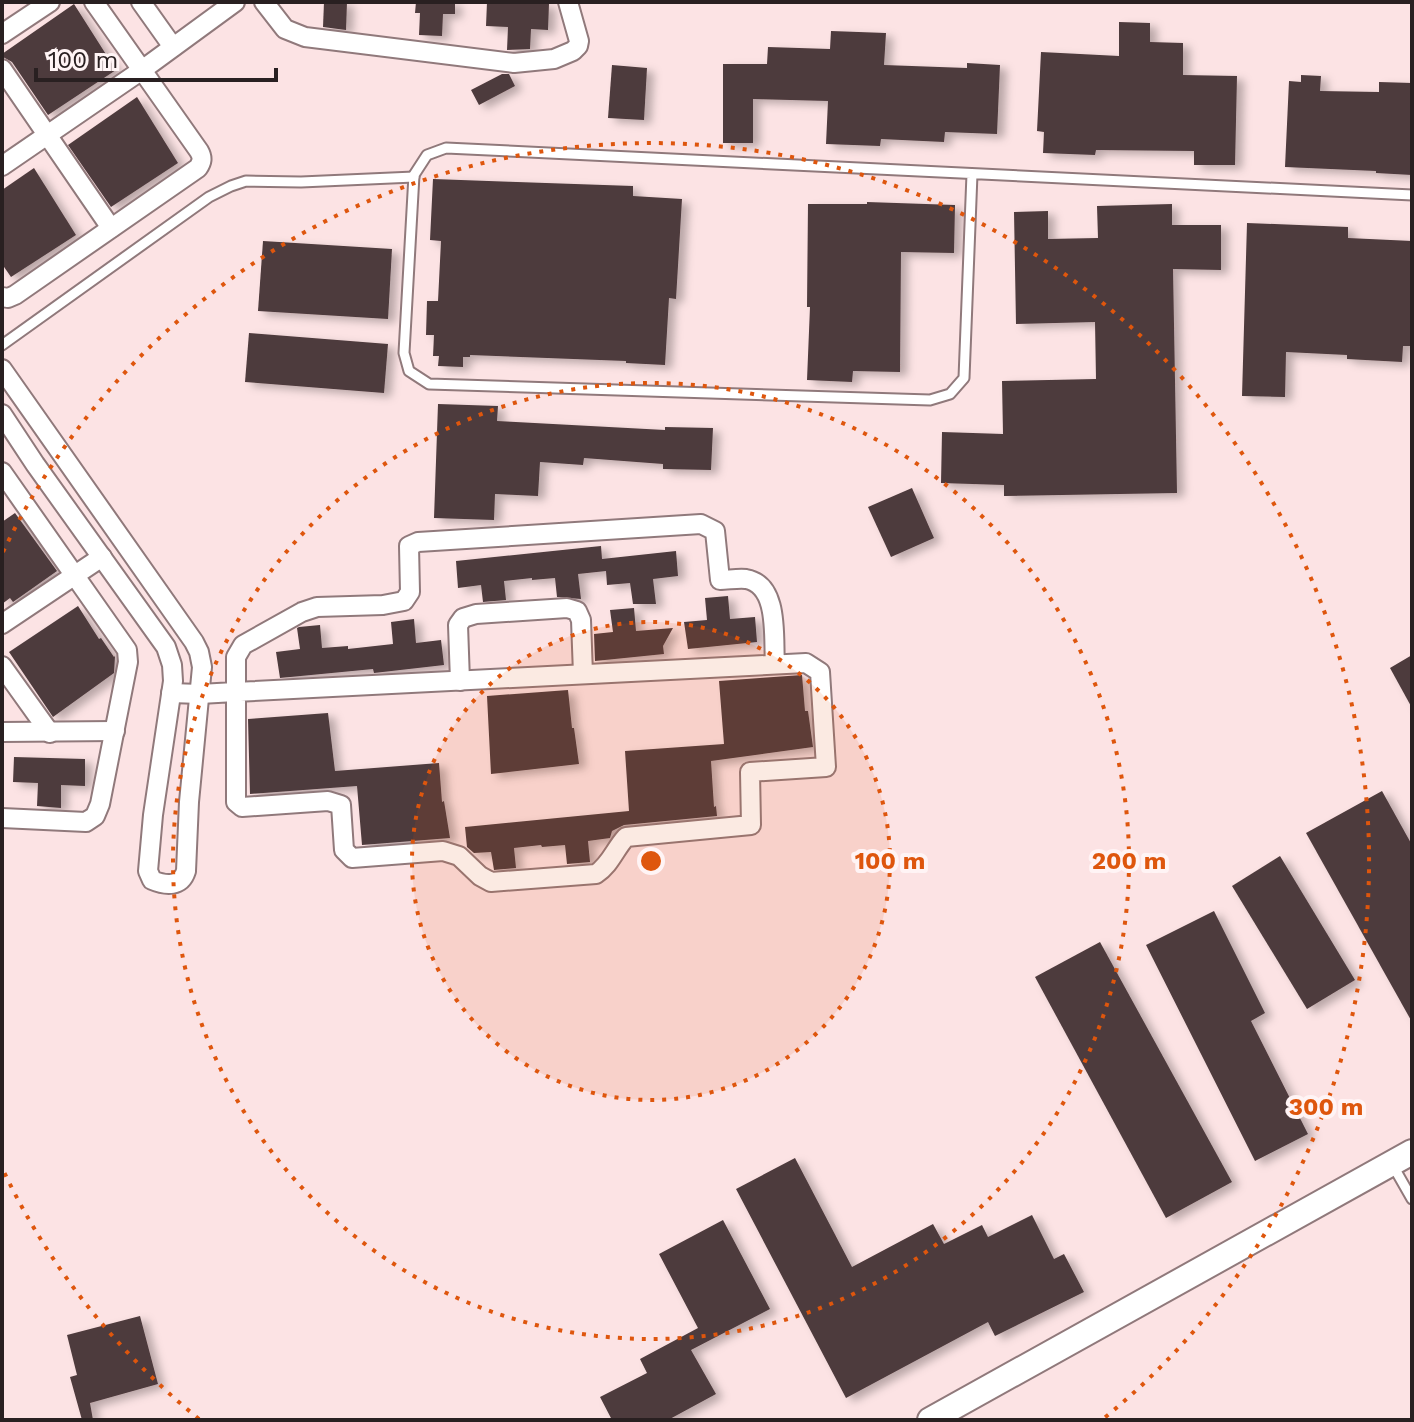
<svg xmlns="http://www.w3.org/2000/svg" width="1414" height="1422" viewBox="0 0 1414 1422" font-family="'Work Sans',sans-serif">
<defs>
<filter id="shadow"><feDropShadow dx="7" dy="4" stdDeviation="4" flood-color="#0004"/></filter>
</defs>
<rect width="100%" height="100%" fill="#fce3e4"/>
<g fill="#4e3a3c" filter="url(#shadow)">
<polygon points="324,2 347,2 346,30 323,27"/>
<polygon points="416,2 455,2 455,14 443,14 442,36 419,35 420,13 415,13"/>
<polygon points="487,2 549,4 548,30 531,29 530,49 507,50 508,27 486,26"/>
<polygon points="74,4 116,70 48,115 12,62 3,57 2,54"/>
<polygon points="1119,22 1150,23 1150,42 1183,43 1183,75 1237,76 1235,165 1194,165 1194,151 1096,150 1095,155 1043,153 1044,132 1037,131 1041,52 1119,56"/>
<polygon points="831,31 886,33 884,65 967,68 967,63 1000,65 997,134 945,132 944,142 881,139 880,146 826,144 828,101 753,99 753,143 723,143 723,64 767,64 768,47 830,49"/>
<polygon points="612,65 647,68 644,120 608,118"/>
<polygon points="502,74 509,74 515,86 479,105 471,90"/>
<polygon points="1301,75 1321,76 1320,91 1379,92 1379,82 1412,83 1412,175 1376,173 1376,171 1285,167 1289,81 1301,82"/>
<polygon points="137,97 178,163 111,207 68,145"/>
<polygon points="34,168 76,235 11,277 2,264 2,190"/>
<polygon points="433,179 633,186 633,196 682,199 676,299 669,298 665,365 626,363 626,361 470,355 470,357 463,357 463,367 438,366 439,356 433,356 434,335 426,335 427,301 438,301 441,241 430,240"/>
<polygon points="867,202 955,205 954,253 901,252 900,372 853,371 852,382 807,380 810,307 807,307 808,204 867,204"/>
<polygon points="1172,204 1172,225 1221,225 1221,270 1173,269 1177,493 1004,496 1004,485 941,483 942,432 1003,434 1002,381 1096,379 1095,322 1016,324 1014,212 1048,211 1048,239 1098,238 1097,206"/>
<polygon points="1247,223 1348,227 1348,238 1412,241 1412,346 1403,346 1402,362 1347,359 1347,355 1286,352 1285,397 1242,396"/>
<polygon points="263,241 392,249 388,319 258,311"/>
<polygon points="249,333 388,344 384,393 245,382"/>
<polygon points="438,404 498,406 497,421 665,430 665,427 713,428 711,470 663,469 663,464 584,458 583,465 540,462 538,496 495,494 494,520 434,518"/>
<polygon points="912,488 934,538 891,557 868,507"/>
<polygon points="15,513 57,571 13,602 10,598 2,604 2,522"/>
<polygon points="601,546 602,559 676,551 678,576 653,579 656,604 633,604 630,583 607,585 606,571 578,574 581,599 557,597 555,578 532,580 532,578 504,581 506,600 483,602 481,585 458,588 456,561"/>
<polygon points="728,596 730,619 755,617 757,642 688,649 684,622 707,620 705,598"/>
<polygon points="78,606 99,639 101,638 114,657 115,656 114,673 53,717 9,652"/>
<polygon points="634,608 636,631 673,628 663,646 664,654 595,661 594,634 613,632 610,610"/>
<polygon points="414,619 416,643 441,640 444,665 374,673 373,669 280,678 276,652 300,649 297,628 299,627 320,625 322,648 348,646 348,649 393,644 391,622"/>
<polygon points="1412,655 1412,708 1390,668"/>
<polygon points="802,675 805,711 808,711 813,747 711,761 714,807 716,806 717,816 624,825 612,831 610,838 588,841 590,862 567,864 565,845 542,847 541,845 514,848 516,868 494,870 491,852 474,853 467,847 465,827 629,811 625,751 724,744 719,681"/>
<polygon points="568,690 572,728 574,728 579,764 491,774 487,696"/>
<polygon points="328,713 335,771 439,763 442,802 444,801 450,838 362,845 357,786 250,794 248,719"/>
<polygon points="14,757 85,759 85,786 61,785 61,808 37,806 38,783 13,782"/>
<polygon points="1382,791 1412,845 1412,1022 1306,833"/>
<polygon points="1280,856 1355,980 1307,1009 1232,886"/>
<polygon points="1214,911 1265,1013 1251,1021 1308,1134 1255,1161 1146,945"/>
<polygon points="1100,942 1232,1182 1166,1218 1035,977"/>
<polygon points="795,1158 852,1267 933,1224 944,1244 982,1225 988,1237 1032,1215 1054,1259 1064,1254 1084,1292 995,1336 988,1322 846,1398 736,1189"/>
<polygon points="723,1220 770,1309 691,1350 716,1394 668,1420 612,1420 600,1397 647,1373 640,1359 698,1328 659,1254"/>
<polygon points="140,1316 158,1384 90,1403 93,1420 82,1420 70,1377 77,1375 67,1335"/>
</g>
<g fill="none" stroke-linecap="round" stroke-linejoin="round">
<defs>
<g id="lane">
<polyline points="972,174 964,378 950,394 930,400 429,384 409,371 404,353 414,175 427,155 446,148 1412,195"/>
<polyline points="2,345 209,197 231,186 246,181 301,182 414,177"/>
<polyline points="1392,1164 1412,1199"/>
</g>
<g id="street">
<polyline points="141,2 173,47"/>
<polyline points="264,2 285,29 305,37 514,63 554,59 573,51 578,46 579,41 568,2"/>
<polyline points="2,34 50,2"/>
<polyline points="2,69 111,228"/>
<polyline points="2,166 142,70 235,2"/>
<path d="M2,297L8,298L15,295L198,168C202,162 203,158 199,151L94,2"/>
<path d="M2,369L194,642L199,652L202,667L189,802L186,871C181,887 166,886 152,880L148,871L153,815L173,681L172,665L166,647L35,464L2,414"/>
<polyline points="2,472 127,650 128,662 100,804 95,816 86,822 2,818"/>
<polyline points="2,624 102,557"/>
<polyline points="2,666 50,733"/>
<polyline points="460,681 458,625 463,618 476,614 567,608 577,611 581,620 583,674"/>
<path d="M171,693L200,694L235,692L806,663L820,672L826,767L750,772L751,825L626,837C615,849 610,865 596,874L491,882L480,876L459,856L443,851L352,858L344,850L341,805L328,801L242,807L236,802V657L243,645L302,612L317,607L383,605L404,601L410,592L409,546L418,542L701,524L715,531L720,580C728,580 738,578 746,579C780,585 773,639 775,664"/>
<polyline points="2,732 115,731"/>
</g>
<polyline id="secondary" points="930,1420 1412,1152"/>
</defs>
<use href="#lane" stroke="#90797b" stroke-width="13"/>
<use href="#street" stroke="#90797b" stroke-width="22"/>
<use href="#secondary" stroke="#90797b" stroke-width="28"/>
<use href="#lane" stroke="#fff" stroke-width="9"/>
<use href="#street" stroke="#fff" stroke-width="18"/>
<use href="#secondary" stroke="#fff" stroke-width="24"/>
</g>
<circle cx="651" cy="861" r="239" fill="#de560d" fill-opacity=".12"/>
<g fill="none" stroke="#de560d" stroke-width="4" stroke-dasharray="4 8">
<circle cx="651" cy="861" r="239"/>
<circle cx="651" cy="861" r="478"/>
<path d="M199 1419A718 718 0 0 1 3 1170M3 552A718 718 0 1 1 1103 1419"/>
</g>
<circle cx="651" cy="861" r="12" fill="#de560d" stroke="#fff4f5" stroke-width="4"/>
<g font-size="24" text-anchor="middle" font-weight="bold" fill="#de560d" stroke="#fff4f5" stroke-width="8" stroke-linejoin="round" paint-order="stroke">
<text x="890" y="869">100 m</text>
<text x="1129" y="869">200 m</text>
<text x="1326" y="1115">300 m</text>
</g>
<rect width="1414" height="1422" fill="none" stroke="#292021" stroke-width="8"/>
<path d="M36 68v12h240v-12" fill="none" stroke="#292021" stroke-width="4"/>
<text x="48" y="68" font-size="24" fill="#292021" stroke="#fff4f5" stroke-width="6" paint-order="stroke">100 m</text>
</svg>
